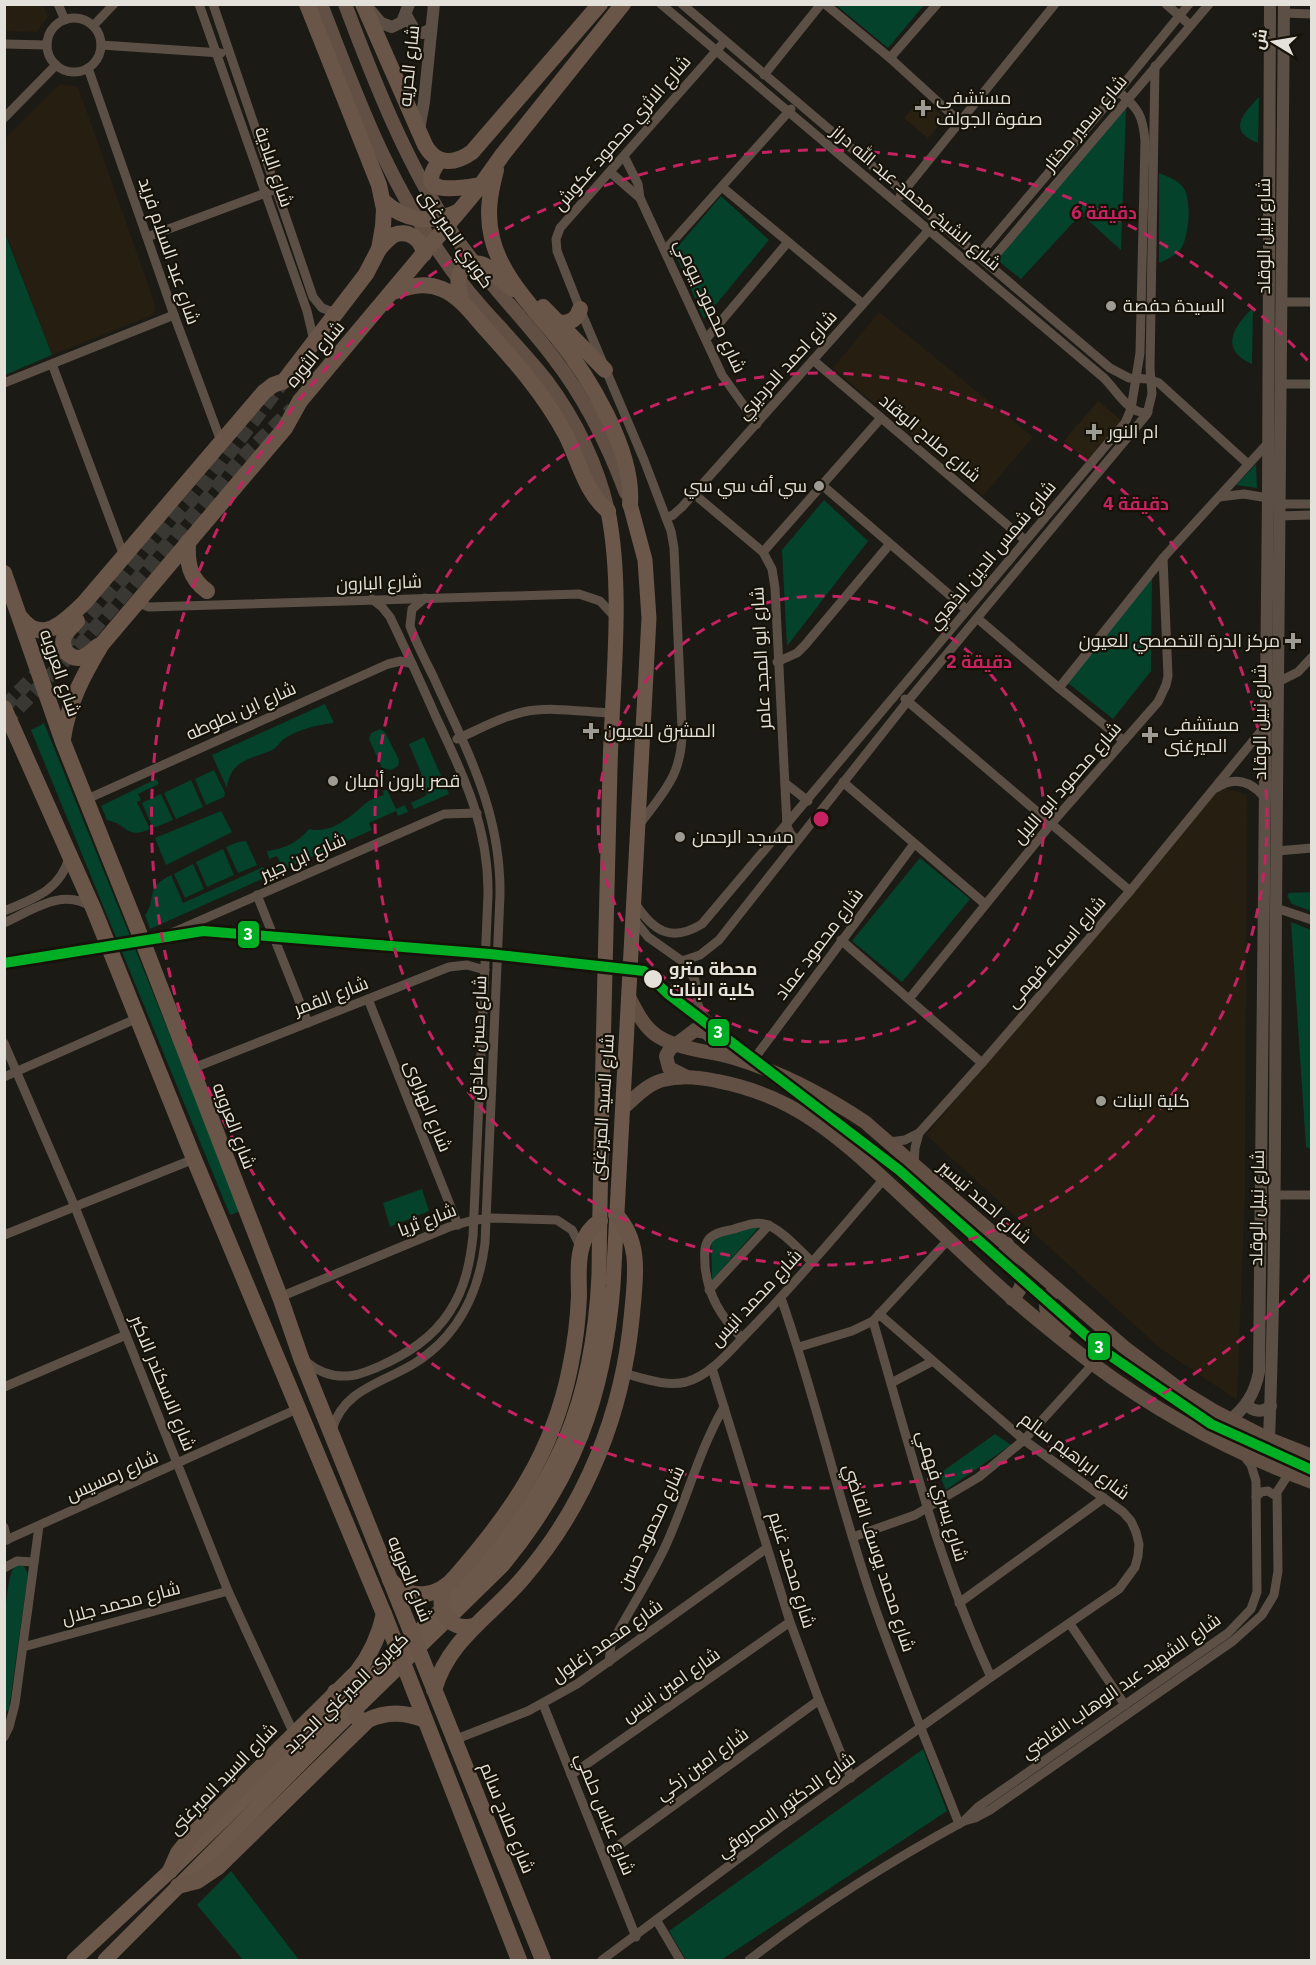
<svg xmlns="http://www.w3.org/2000/svg" width="1316" height="1965" viewBox="0 0 1316 1965" font-family="'IBM Plex Sans',Cairo,sans-serif">
<rect width="100%" height="100%" fill="#1c1a14"/>
<g fill="#261e10">
<polygon points="5,4 43,5 48,16 37,32 5,31"/>
<polygon points="60,84 78,87 156,307 153,315 52,355 5,231 5,139"/>
<polygon points="879,312 1033,437 983,496 833,368"/>
<polygon points="1214,784 1247,795 1245,1194 1237,1400 1161,1349 926,1135 985,1066"/>
</g>
<g fill="#282011">
<polygon points="922,98 945,118 928,138 904,118"/>
<polygon points="1098,401 1123,422 1089,462 1064,441"/>
</g>
<g fill="#04422b">
<polygon points="836,5 924,5 888,48"/>
<path d="M1259,97L1258,143C1227,131 1242,115 1259,97Z"/>
<polygon points="1126,108 1121,250 1081,214 1021,279 997,260"/>
<path d="M1159,173C1168,177 1176,179 1183,187C1192,199 1189,234 1182,247C1177,255 1168,259 1159,263Z"/>
<polygon points="721,196 769,240 704,319 674,251"/>
<polygon points="4,231 52,355 5,375 4,375"/>
<path d="M1253,308L1252,364C1219,350 1233,326 1253,308Z"/>
<polygon points="1256,464 1257,488 1236,485"/>
<polygon points="824,500 868,541 787,646 782,550"/>
<polygon points="1152,577 1151,671 1113,719 1068,683"/>
<path d="M325,704L334,723C317,725 299,729 284,739C280,742 276,749 270,751C249,759 230,761 227,788L212,755Z"/>
<polygon points="44,723 241,1211 230,1215 31,730"/>
<polygon points="380,729 385,732 399,760 398,766 391,770 382,768 369,739 371,733"/>
<polygon points="424,737 449,794 414,809 411,803 427,795 418,778 422,775 409,744"/>
<polygon points="214,770 225,793 224,797 206,805 195,779"/>
<path d="M156,779L159,784L138,794L141,800L137,802L150,829C126,840 128,824 107,820L101,806Z"/>
<polygon points="191,780 203,807 176,819 164,793"/>
<path d="M387,790L396,809L405,805L408,812L398,816L396,811L369,823L372,830L150,929L145,915C158,898 143,889 171,875L183,903L263,867L267,873L282,866L277,856L269,859L267,851C285,849 298,842 309,829C332,834 350,817 366,803C371,799 378,797 384,795L383,791Z"/>
<polygon points="161,794 173,820 153,828 142,803"/>
<polygon points="221,811 232,832 166,865 155,838"/>
<polygon points="246,841 257,865 238,873 226,847 238,842"/>
<polygon points="223,849 234,875 207,887 196,862"/>
<polygon points="920,858 970,899 902,982 852,941"/>
<polygon points="193,864 204,889 185,898 174,874"/>
<polygon points="1311,892 1311,911 1292,904 1287,896 1289,893"/>
<polygon points="1291,922 1311,930 1311,1149 1306,1147"/>
<polygon points="422,1189 429,1211 390,1227 383,1203"/>
<polygon points="748,1222 762,1224 712,1280 711,1233 735,1224"/>
<polygon points="995,1434 1011,1445 946,1490 939,1474"/>
<path d="M16,1565L24,1566L28,1574L9,1709L5,1713C5,1688 0,1579 16,1565Z"/>
<polygon points="923,1749 947,1811 721,1960 686,1960 669,1931"/>
<polygon points="231,1871 299,1960 243,1960 197,1905"/>
</g>
<g fill="none" stroke-linecap="round" stroke-linejoin="round">
<g stroke="#3a3832" stroke-width="14" stroke-dasharray="14 7" stroke-linecap="butt">
<polyline points="4,707 72,637 208,481 283,382"/>
<polyline points="4,723 81,644 240,460 292,409"/>
</g>
<g stroke="#5c5046" stroke-width="9">
<polyline points="58,4 65,20"/>
<polyline points="199,4 307,311 314,341"/>
<polyline points="213,4 313,297 322,308 336,313"/>
<path d="M661,4L1104,378C1116,390 1131,417 1148,412"/>
<polyline points="682,4 1110,368 1129,378 1148,379 1159,383 1248,464"/>
<polyline points="825,4 890,58 960,122"/>
<polyline points="1166,4 1190,25"/>
<polyline points="1284,13 1312,14"/>
<circle cx="74" cy="45" r="27"/>
<polyline points="93,26 114,4"/>
<polyline points="4,44 47,45"/>
<polyline points="101,45 221,53"/>
<polyline points="890,58 937,4"/>
<polyline points="88,68 174,315 222,444"/>
<polyline points="764,75 821,4"/>
<polyline points="4,118 56,65"/>
<polyline points="624,156 638,184 640,198 722,375 757,424"/>
<polyline points="610,172 640,198"/>
<polyline points="722,187 863,304"/>
<polyline points="900,196 1055,4"/>
<polyline points="147,237 271,191"/>
<polyline points="665,250 791,109"/>
<polyline points="978,256 1118,91 1189,4"/>
<polyline points="988,264 1209,4"/>
<polyline points="1282,302 1312,302"/>
<polyline points="706,339 788,242"/>
<polyline points="813,360 1025,540"/>
<polyline points="52,364 124,556"/>
<polyline points="4,383 174,315"/>
<polyline points="1280,384 1312,384"/>
<polyline points="822,485 967,610"/>
<polyline points="694,494 763,552 772,569 775,588 787,826 790,833 796,840"/>
<polyline points="1219,497 1244,494 1268,498"/>
<polyline points="1278,504 1312,504"/>
<polyline points="1278,516 1312,515"/>
<polyline points="666,518 673,515 682,507 929,230"/>
<polyline points="763,552 881,418"/>
<polyline points="136,602 149,607 579,594 600,601 615,617"/>
<polyline points="977,618 1059,688 1124,741"/>
<polyline points="777,662 797,653 805,645 889,545"/>
<polyline points="1278,682 1298,672 1312,657"/>
<polyline points="1059,688 1163,558 1268,443"/>
<polyline points="905,699 1130,891"/>
<path d="M457,739C478,730 500,717 523,712C551,706 583,712 611,713"/>
<polyline points="843,782 985,904"/>
<polyline points="785,783 808,801"/>
<path d="M1216,788C1234,776 1251,781 1264,797"/>
<polyline points="85,800 388,664 401,661 412,664"/>
<path d="M639,825C665,790 683,774 682,728L674,548L671,531L644,460L580,309L557,251L556,239L560,228L725,41"/>
<polyline points="1277,851 1312,848"/>
<polyline points="257,895 308,1023"/>
<path d="M635,903C653,931 671,943 702,924L1125,423L1131,409L1140,353L1145,141C1143,115 1138,108 1118,91"/>
<polyline points="1276,908 1312,920"/>
<path d="M4,911C33,899 61,890 69,857"/>
<polyline points="633,918 648,937 682,961 687,967 695,980 698,1005 702,1015 739,1047 749,1063"/>
<path d="M4,923C31,911 63,887 91,907"/>
<polyline points="841,940 982,1063"/>
<polyline points="144,945 444,814 477,813"/>
<polyline points="682,961 700,955 719,940 907,702 1147,414 1152,394 1150,368 1155,66"/>
<polyline points="368,999 458,1225"/>
<polyline points="909,999 1051,824 1158,702 1166,685 1168,676 1163,558"/>
<polyline points="4,1043 75,1207 228,1591 294,1734"/>
<polyline points="751,1063 914,844"/>
<polyline points="191,1069 449,967 467,965 485,970"/>
<polyline points="4,1077 138,1018"/>
<polyline points="889,1142 905,1140 919,1133 982,1063 1130,891 1266,725"/>
<polyline points="914,1164 915,1148 919,1133"/>
<polyline points="1274,1195 1312,1195"/>
<polyline points="4,1235 194,1159"/>
<polyline points="709,1290 769,1225"/>
<polyline points="280,1297 449,1227 470,1221 490,1218 557,1220 572,1230 581,1248"/>
<path d="M781,1298C816,1397 838,1500 872,1599C898,1675 930,1749 959,1824"/>
<path d="M873,1321C908,1441 938,1563 991,1677"/>
<path d="M742,1338C721,1317 708,1296 705,1266C705,1257 703,1247 709,1239C715,1232 726,1231 734,1229C746,1225 759,1220 770,1226C786,1234 799,1250 812,1262"/>
<polyline points="799,1347 852,1331 873,1321 949,1239"/>
<path d="M305,1361C317,1371 331,1377 347,1376C358,1376 368,1371 378,1367C407,1354 433,1338 450,1311C465,1288 470,1263 473,1236L488,895C489,828 464,776 436,717C421,683 406,650 390,617L382,607L372,599"/>
<polyline points="712,1368 790,1622 819,1700 851,1778"/>
<path d="M623,1373C643,1378 665,1387 686,1382C712,1375 732,1348 750,1330C797,1282 840,1230 884,1179"/>
<polyline points="891,1383 933,1361"/>
<polyline points="4,1387 126,1335"/>
<path d="M332,1430C343,1389 383,1383 415,1363C458,1336 479,1292 485,1243L500,895C501,811 467,751 433,676C425,660 416,643 410,626L412,609L425,598"/>
<polyline points="1256,1497 1261,1492 1268,1491 1276,1496"/>
<polyline points="4,1527 7,1540"/>
<polyline points="853,1537 915,1515 979,1477 1024,1440 1093,1364"/>
<polyline points="4,1541 297,1409"/>
<polyline points="4,1568 17,1561 34,1562"/>
<polyline points="959,1603 1104,1498"/>
<polyline points="1070,1624 1125,1705"/>
<polyline points="23,1647 228,1591"/>
<path d="M609,1662L611,1645C628,1612 649,1581 665,1547C686,1502 699,1450 724,1407"/>
<polyline points="543,1704 636,1937"/>
<polyline points="4,1737 9,1727 15,1704 39,1526"/>
<polyline points="454,1740 528,1711 577,1684 767,1548"/>
<polyline points="571,1775 790,1622"/>
<polyline points="964,1821 978,1807 1228,1633 1251,1609 1257,1592 1256,1481 1251,1465 1244,1456"/>
<polyline points="604,1856 819,1700"/>
<polyline points="657,1921 680,1960"/>
<polyline points="602,1960 781,1827 991,1677 1119,1589 1135,1567 1138,1556 1139,1544 1136,1532 1131,1521 1123,1512 1024,1440 879,1314"/>
<path d="M749,1960C816,1908 889,1862 964,1821L975,1818L990,1810L1233,1641L1262,1615L1274,1595L1278,1571L1277,1492L1286,1478L1291,1475"/>
</g>
<g stroke="#5c5046" stroke-width="12">
<polyline points="371,11 381,23 392,27 402,22 409,4"/>
<polyline points="406,15 415,31 423,33 431,29"/>
<polyline points="419,130 424,102 434,4"/>
<path d="M1246,1404C1253,1412 1262,1413 1271,1406"/>
<path d="M1230,1420C1246,1407 1255,1393 1259,1372L1268,498L1270,4"/>
<path d="M1269,1439C1276,1262 1275,1084 1276,906C1280,605 1280,305 1284,4"/>
</g>
<g stroke="#625045" stroke-width="14">
<path d="M321,4C353,87 383,170 433,243C452,272 474,300 498,325C514,343 531,361 546,380C575,419 597,463 608,511"/>
<path d="M345,4C375,84 406,162 453,234C483,278 521,315 553,357C585,398 608,445 626,493"/>
<path d="M629,997C637,1012 644,1028 659,1037C681,1050 710,1051 734,1058C781,1072 824,1095 865,1122L1124,1347L1186,1394L1214,1411L1269,1439L1312,1456"/>
<polyline points="685,1076 669,1068 666,1056 670,1049 695,1030 706,1032 731,1055"/>
<path d="M623,1108C635,1098 647,1084 663,1080C681,1075 699,1077 717,1081C796,1096 840,1138 896,1190C935,1226 972,1263 1012,1298C1038,1321 1066,1343 1093,1364C1160,1414 1233,1453 1312,1482"/>
<path d="M1007,1244C997,1275 1040,1271 1012,1299"/>
<path d="M1056,1289C1037,1308 1048,1316 1065,1330"/>
</g>
<g stroke="#6c584a" stroke-width="15">
<path d="M74,1960L170,1871L472,1580C557,1483 593,1405 599,1275C601,1106 606,937 610,768C612,685 624,592 608,511"/>
<path d="M105,1960L332,1732L502,1566C574,1479 604,1398 613,1286L649,618L645,560L630,504"/>
</g>
<g stroke="#6a5648" stroke-width="16">
<path d="M363,4L425,145C436,165 454,165 472,152L600,4"/>
<path d="M440,160C411,198 461,188 481,185"/>
<path d="M496,170C490,193 486,214 492,238C501,276 532,307 556,336C589,376 634,451 630,504"/>
<path d="M383,201C405,221 432,225 459,211"/>
<path d="M379,249C384,244 388,238 394,235C409,229 422,240 424,254"/>
<path d="M393,292C410,286 425,282 442,289C459,296 471,312 483,326C514,360 544,394 566,435C579,461 585,492 608,511"/>
<path d="M461,301C458,288 454,268 472,264C477,263 483,264 487,267C496,274 502,283 513,289"/>
<polyline points="543,307 605,370"/>
<path d="M561,323C571,323 577,319 580,309"/>
<path d="M188,542C187,563 189,578 207,591"/>
<polyline points="4,573 63,742 144,945 280,1297 301,1358 543,1960"/>
<path d="M21,618C43,646 66,620 84,603L264,392L273,385L284,381L366,274L379,249L383,226L384,209L379,185L307,4"/>
<path d="M77,621C68,631 58,637 66,652C78,664 87,656 98,646"/>
<polyline points="4,708 94,910 194,1159 384,1614 519,1960"/>
<path d="M63,739C68,703 84,674 102,644L285,428L300,401L481,185L503,154L623,4"/>
<path d="M390,1580C410,1601 438,1598 456,1576C512,1512 553,1453 570,1368C575,1344 578,1320 579,1296C579,1280 577,1261 582,1246C585,1235 591,1227 600,1221"/>
<path d="M445,1588C434,1609 450,1632 474,1626"/>
<path d="M434,1690C449,1639 490,1617 523,1578C587,1504 623,1412 632,1314C635,1279 642,1243 616,1215"/>
<polyline points="335,1692 353,1705 361,1726"/>
<path d="M170,1871L178,1853L194,1833L357,1672C371,1654 379,1636 384,1614"/>
<path d="M178,1886L197,1881L218,1867L368,1720C387,1711 406,1712 425,1720"/>
</g>
<defs>
<polyline id="metro-1" points="4,963 203,931 490,954 644,971 668,994 899,1170 1105,1352 1211,1424 1312,1470"/>
</defs>
<use href="#metro-1" stroke="#161208" stroke-width="15"/>
<use href="#metro-1" stroke="#00af23" stroke-width="10"/>
</g>
<g fill="none" stroke="#c42261" stroke-width="3" stroke-dasharray="10 8">
<circle cx="821" cy="819" r="223"/>
<circle cx="821" cy="819" r="446"/>
<path d="M1310 1275A669 669 0 1 1 1310 363"/>
</g>
<g fill="#9e9b95" stroke="#161208" stroke-width="2">
<path d="M920 99h6v6h6v6h-6v6h-6v-6h-6v-6h6z"/>
<circle cx="1111" cy="306" r="6"/>
<path d="M1091 423h6v6h6v6h-6v6h-6v-6h-6v-6h6z"/>
<circle cx="819" cy="486" r="6"/>
<path d="M1290 632h6v6h6v6h-6v6h-6v-6h-6v-6h6z"/>
<path d="M588 722h6v6h6v6h-6v6h-6v-6h-6v-6h6z"/>
<path d="M1147 726h6v6h6v6h-6v6h-6v-6h-6v-6h6z"/>
<circle cx="333" cy="781" r="6"/>
<circle cx="680" cy="837" r="6"/>
<circle cx="1101" cy="1101" r="6"/>
</g>
<circle fill="#e4e1da" stroke="#161208" stroke-width="2" cx="653" cy="979" r="10"/>
<g text-anchor="middle" stroke-width="4.5" stroke-linejoin="round" paint-order="stroke">
<g font-size="18" fill="#e4e1da" stroke="#161208">
<text transform="translate(409 66) rotate(-84)" y="6">شارع الحريه</text>
<text transform="translate(1085 123) rotate(-50)" y="6">شارع سمير مختار</text>
<text transform="translate(622 133) rotate(-49)" y="6">شارع الاثري محمود عكوش</text>
<text transform="translate(274 167) rotate(71)" y="6">شارع البادية</text>
<text transform="translate(916 198) rotate(40)" y="6">شارع الشيخ محمد عبد الله دراز</text>
<text transform="translate(1264 236) rotate(-90)" y="6">شارع نبيل الوقاد</text>
<text transform="translate(456 239) rotate(55)" y="6">كوبري الميرغنى</text>
<text transform="translate(169 251) rotate(71)" y="6">شارع عبد السلام فريد</text>
<text transform="translate(710 306) rotate(65)" y="6">شارع محمود بيومي</text>
<text transform="translate(315 354) rotate(-50)" y="6">شارع الثوره</text>
<text transform="translate(787 365) rotate(-48)" y="6">شارع احمد الدرديري</text>
<text transform="translate(930 438) rotate(40)" y="6">شارع صلاح الوقاد</text>
<text transform="translate(992 555) rotate(-50)" y="6">شارع شمس الدين الذهبي</text>
<text transform="translate(379 583) rotate(-2)" y="6">شارع البارون</text>
<text transform="translate(761 658) rotate(-93)" y="6">شارع ابو المجد عامر</text>
<text transform="translate(60 673) rotate(71)" y="6">شارع العروبه</text>
<text transform="translate(241 711) rotate(-24)" y="6">شارع ابن بطوطه</text>
<text transform="translate(1260 722) rotate(-90)" y="6">شارع نبيل الوقاد</text>
<text transform="translate(1067 783) rotate(-49)" y="6">شارع محمود ابو الليل</text>
<text transform="translate(303 857) rotate(-24)" y="6">شارع ابن جبير</text>
<text transform="translate(819 944) rotate(-53)" y="6">شارع محمود عماد</text>
<text transform="translate(1056 952) rotate(-49)" y="6">شارع اسماء فهمى</text>
<text transform="translate(331 996) rotate(-21)" y="6">شارع القمر</text>
<text transform="translate(478 1038) rotate(-88)" y="6">شارع حسن صادق</text>
<text transform="translate(428 1106) rotate(68)" y="6">شارع الهراوى</text>
<text transform="translate(603 1107) rotate(-86)" y="6">شارع السيد الميرغنى</text>
<text transform="translate(234 1126) rotate(69)" y="6">شارع العروبه</text>
<text transform="translate(985 1202) rotate(41)" y="6">شارع احمد تيسير</text>
<text transform="translate(1257 1208) rotate(-89)" y="6">شارع نبيل الوقاد</text>
<text transform="translate(427 1220) rotate(-21)" y="6">شارع ثريا</text>
<text transform="translate(756 1298) rotate(-47)" y="6">شارع محمد انيس</text>
<text transform="translate(163 1383) rotate(68)" y="6">شارع الاسكندر الاكبر</text>
<text transform="translate(1075 1456) rotate(37)" y="6">شارع ابراهيم سالم</text>
<text transform="translate(112 1476) rotate(-24)" y="6">شارع رمسيس</text>
<text transform="translate(942 1496) rotate(73)" y="6">شارع يسري فهمي</text>
<text transform="translate(651 1528) rotate(-65)" y="6">شارع محمود حسن</text>
<text transform="translate(879 1558) rotate(72)" y="6">شارع محمد يوسف القاضي</text>
<text transform="translate(792 1570) rotate(73)" y="6">شارع محمد غنيم</text>
<text transform="translate(410 1579) rotate(68)" y="6">شارع العروبه</text>
<text transform="translate(121 1603) rotate(-15)" y="6">شارع محمد جلال</text>
<text transform="translate(607 1641) rotate(-35)" y="6">شارع محمد زغلول</text>
<text transform="translate(671 1685) rotate(-35)" y="6">شارع امين انيس</text>
<text transform="translate(1121 1686) rotate(-35)" y="6">شارع الشهيد عبد الوهاب القاضي</text>
<text transform="translate(346 1693) rotate(-44)" y="6">كوبرى الميرغني الجديد</text>
<text transform="translate(702 1764) rotate(-36)" y="6">شارع امين زكي</text>
<text transform="translate(223 1779) rotate(-46)" y="6">شارع السيد الميرغنى</text>
<text transform="translate(786 1805) rotate(-36)" y="6">شارع الدكتور المحروقي</text>
<text transform="translate(605 1814) rotate(68)" y="6">شارع عباس حلمي</text>
<text transform="translate(507 1818) rotate(68)" y="6">شارع صلاح سالم</text>
</g>
<g font-size="18" fill="#e4e1da" stroke="#161208" text-anchor="start">
<text x="936" y="104">مستشفى<tspan x="936" dy="21">صفوة الجولف</tspan></text>
<text x="1123" y="312">السيدة حفصة</text>
<text x="1108" y="438">ام النور</text>
<text x="807" y="492" text-anchor="end">سي أف سي سي</text>
<text x="1280" y="647" text-anchor="end">مركز الدرة التخصصي للعيون</text>
<text x="1164" y="731">مستشفى<tspan x="1164" dy="21">الميرغنى</tspan></text>
<text x="604" y="737">المشرق للعيون</text>
<text x="345" y="787">قصر بارون أمبان</text>
<text x="692" y="843">مسجد الرحمن</text>
<text x="1113" y="1107">كلية البنات</text>
</g>
<g font-size="18" font-weight="bold" fill="#e4e1da" stroke="#161208" text-anchor="start">
<text x="669" y="975">محطة مترو<tspan x="669" dy="21">كلية البنات</tspan></text>
</g>
</g>
<circle cx="821" cy="819" r="9" fill="#c42261" stroke="#161208" stroke-width="3"/>
<g font-size="18" text-anchor="middle" font-weight="bold" fill="#c42261" stroke="#161208" stroke-width="4.5" stroke-linejoin="round" paint-order="stroke">
<text x="1104" y="219">6 دقيقة</text>
<text x="1136" y="510">4 دقيقة</text>
<text x="979" y="668">2 دقيقة</text>
</g>
<g stroke="#161208" stroke-width="2">
<rect x="237" y="920" width="23" height="29" rx="6" fill="#00af23"/>
<rect x="707" y="1018" width="23" height="29" rx="6" fill="#00af23"/>
<rect x="1087" y="1332" width="24" height="29" rx="6" fill="#00af23"/>
</g>
<g font-size="16" text-anchor="middle" font-weight="bold" fill="#fff">
<text x="248" y="940">3</text>
<text x="718" y="1038">3</text>
<text x="1099" y="1353">3</text>
</g>
<rect width="1316" height="1965" fill="none" stroke="#e4e1da" stroke-width="12"/>
<g transform="translate(1274 42) rotate(281)" stroke="#161208" stroke-width="4.5" paint-order="stroke">
<path d="M0-4.5L10 22L0 15L-10 22Z" fill="#e4e1da"/>
<text y="-9" font-size="16" font-weight="bold" text-anchor="middle" fill="#e4e1da">ش</text>
</g>
</svg>
